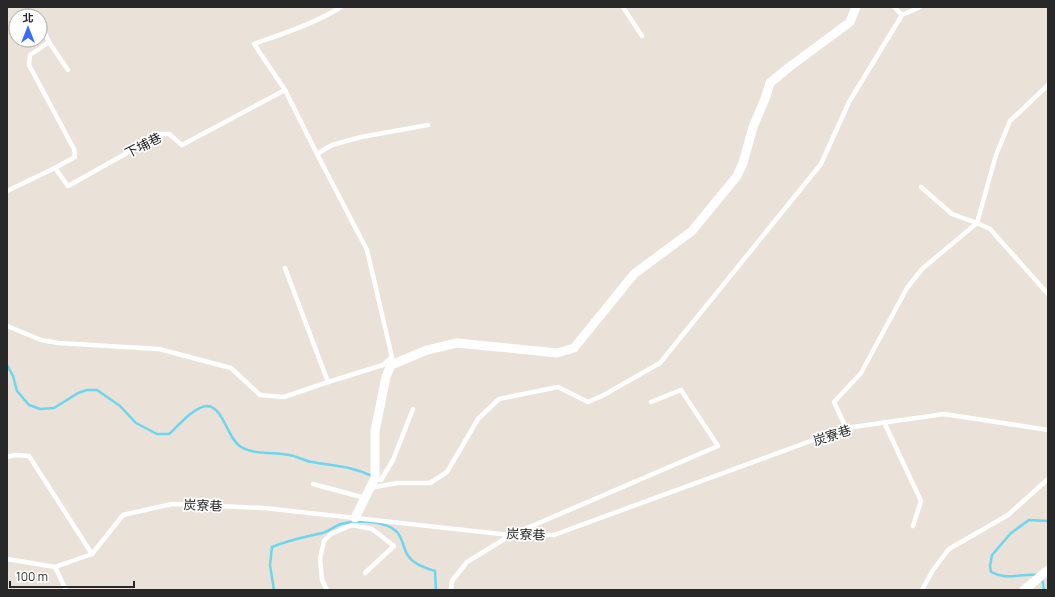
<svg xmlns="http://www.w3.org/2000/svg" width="1055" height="597" viewBox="0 0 1055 597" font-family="Manrope,'Noto Sans TC',sans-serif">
<rect width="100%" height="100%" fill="#eae1d9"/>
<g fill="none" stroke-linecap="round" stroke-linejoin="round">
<g stroke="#6bd6ed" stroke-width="2.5">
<path d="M7,365L13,376L17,391L29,405L40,409L54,408L78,393L87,390H97L120,406L136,423L157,434H169C178,426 195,406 207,406C224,407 227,439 241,447C255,455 274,452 289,455C297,456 304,461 312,462C334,466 351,466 372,476"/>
<path d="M1038,575C1020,573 1008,581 991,572L990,566L992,555L1011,533L1029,520L1048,521"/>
<polyline points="1042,577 1044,590"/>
<path d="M274,590L270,565L272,547C288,540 305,537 322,533C329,531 335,526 341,524C357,520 385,520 397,532C403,539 403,547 407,554C412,564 426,568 435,571L436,590"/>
</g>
<g stroke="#fff" stroke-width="4.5">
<polyline points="623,7 642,36"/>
<polyline points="31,12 35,16"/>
<polyline points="902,15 920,7"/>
<path d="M40,22L49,42L30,55L29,65L74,149L75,157L55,168L68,186L161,134H169L182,145L285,90L254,44C284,33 314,24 341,7"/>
<polyline points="49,42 68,70"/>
<polyline points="1048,85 1010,121 996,155 977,223 990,229 1048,294"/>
<polyline points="285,90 317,154 332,145 361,137 428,125"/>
<polyline points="317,154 367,250 392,357 383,365 328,382"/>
<polyline points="7,191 55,168"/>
<polyline points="7,326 41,340 58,343 159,349 231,368 260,395 284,397 328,382 285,268"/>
<polyline points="884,422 921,501 913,526"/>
<polyline points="846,428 834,402 861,373 907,288 922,269 977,223 952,214 921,187"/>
<polyline points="7,457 15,455 29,456 92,554"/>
<polyline points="375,478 381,480 393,460 413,409"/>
<polyline points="313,484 365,498"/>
<polyline points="370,488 397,483 430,483 447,472 478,419 499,399 558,387 588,402 602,396 660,363 821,164 849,102 902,15 894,7"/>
<polyline points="7,559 55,567 92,554 123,515 172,504 264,508 511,535 554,535 846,428 944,414 1048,430"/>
<polyline points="55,567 66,590"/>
<polyline points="327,590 322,580 320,558 324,541 331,534 352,525 372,529 394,546 365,573"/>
<polyline points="451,590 452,581 467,562 511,535 718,446 681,390 651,402"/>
<polyline points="922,590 933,570 949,549 1008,515 1048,479"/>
</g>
<g stroke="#fff" stroke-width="9">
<polyline points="355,518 375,478 375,431 386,377 391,365 427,350 457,343 557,353 574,348 634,274 692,231 737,176 743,163 753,127 765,99 770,83 788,68 850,22 856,7"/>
<polyline points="1024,590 1048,570"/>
</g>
</g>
<g text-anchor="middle" stroke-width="3.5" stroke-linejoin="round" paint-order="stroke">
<g font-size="13" fill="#282828" stroke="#fff">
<text transform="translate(143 145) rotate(-27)" y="5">下埔巷</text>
<text transform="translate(832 435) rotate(-18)" y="5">炭寮巷</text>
<text transform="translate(203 505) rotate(2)" y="5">炭寮巷</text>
<text transform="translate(526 534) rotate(2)" y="5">炭寮巷</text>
</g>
</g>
<rect width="1055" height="597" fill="none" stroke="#282828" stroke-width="16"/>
<g transform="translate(28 28)"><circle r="19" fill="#ffffff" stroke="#a9a9a9"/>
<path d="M0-3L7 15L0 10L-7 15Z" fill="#386df8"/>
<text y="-6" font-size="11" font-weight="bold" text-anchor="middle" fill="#282828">北</text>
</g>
<path d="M10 581v6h124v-6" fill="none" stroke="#282828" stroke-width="2"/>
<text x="16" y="581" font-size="12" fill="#282828" stroke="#ffffff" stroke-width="3" paint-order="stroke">100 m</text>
</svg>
